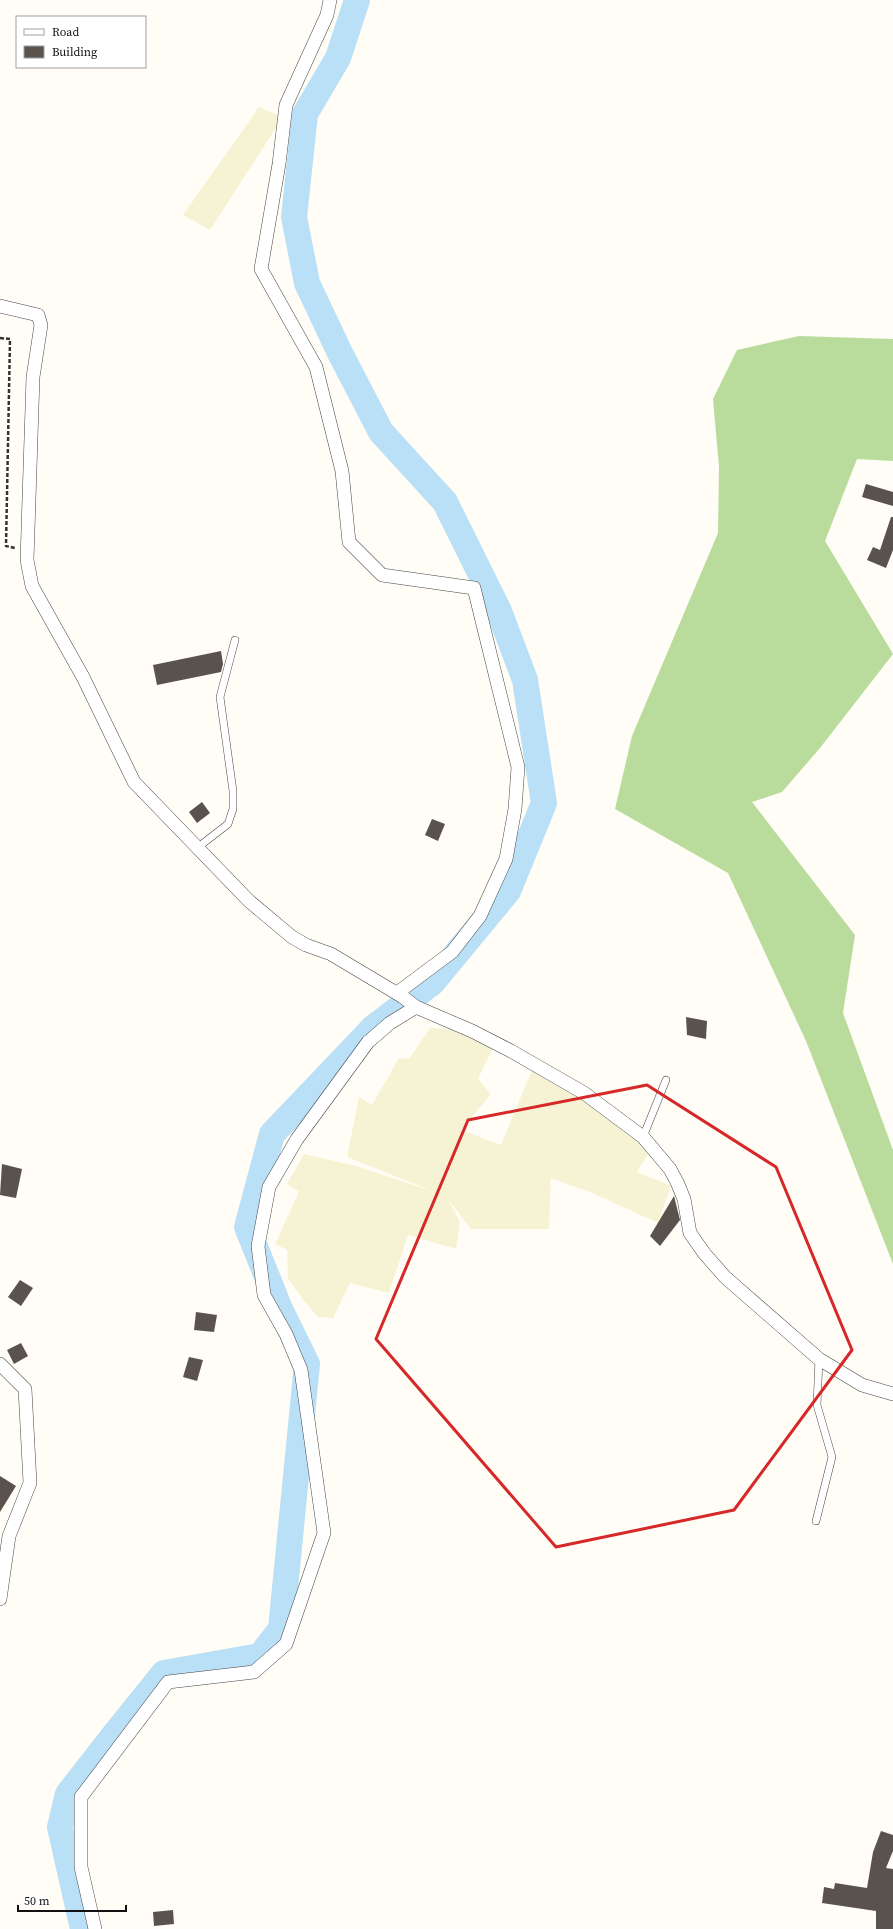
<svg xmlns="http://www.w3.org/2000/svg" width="893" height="1929" viewBox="0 0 893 1929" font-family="'Source Serif 4',serif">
<rect width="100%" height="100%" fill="#fffdf5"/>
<g fill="#f6f3d4">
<polygon points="259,107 283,117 210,230 183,215"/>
<polygon points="430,1028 458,1029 495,1044 478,1079 491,1094 461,1130 501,1145 532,1070 615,1114 657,1140 637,1172 671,1186 658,1223 590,1192 551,1178 549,1229 471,1229 448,1199 460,1222 456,1249 408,1235 389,1293 350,1283 333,1318 318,1317 304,1301 288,1278 287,1250 275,1244 299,1192 287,1184 304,1154 356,1166 435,1192 347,1157 359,1097 372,1105 399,1058 409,1059"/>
</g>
<polygon fill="#b9dc9c" points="799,336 893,339 893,461 857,459 825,541 893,654 820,748 782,792 752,802 855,935 843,1013 893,1150 893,1264 806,1041 728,873 615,809 632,736 718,533 719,467 713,399 737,350"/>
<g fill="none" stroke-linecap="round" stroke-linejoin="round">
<polyline stroke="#b9e0f7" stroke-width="26" points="83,1929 60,1827 68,1794 114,1735 164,1673 260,1656 281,1629 307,1364 280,1309 247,1227 272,1134 374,1027 432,983 508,891 544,803 525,680 499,611 445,502 381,432 340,353 307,283 294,217 305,114 338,58 357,0"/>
</g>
<g fill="#5a524d">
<polygon points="866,484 893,492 893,506 862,497"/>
<polygon points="891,517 893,517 893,550 886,568 867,560 873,547 880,550"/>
<polygon points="221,651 223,664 221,672 157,685 153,665"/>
<polygon points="202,802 210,813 197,823 189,812"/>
<polygon points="432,819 445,824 438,841 425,835"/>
<polygon points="686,1017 707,1021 706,1039 687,1035"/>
<polygon points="2,1164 22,1169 16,1198 0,1195"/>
<polygon points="674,1196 680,1220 660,1246 650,1236"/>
<polygon points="20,1280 33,1288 21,1306 8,1297"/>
<polygon points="196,1312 217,1315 214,1332 194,1330"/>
<polygon points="21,1343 28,1356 14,1364 7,1350"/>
<polygon points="189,1357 203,1360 197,1381 183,1377"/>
<polygon points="0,1476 16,1486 0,1512"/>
<polygon points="881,1831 893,1835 893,1851 886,1868 893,1869 893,1929 876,1929 876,1911 822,1903 824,1887 834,1889 835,1883 867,1888 873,1852"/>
<polygon points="173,1910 174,1924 154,1926 153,1912"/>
</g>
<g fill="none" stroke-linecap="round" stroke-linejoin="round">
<defs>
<g id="service">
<polyline points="197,848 228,824 233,809 233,791 220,697 235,640"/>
<polyline points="643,1137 666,1080"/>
<polyline points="816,1521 832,1457 817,1405 819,1359"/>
</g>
<g id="minor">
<polyline points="330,0 327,15 286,105 279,164 261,269 316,367 342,471 349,542 382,575 474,588 518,767 515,809 506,859 480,916 452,952 397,993"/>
<polyline points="0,306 38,315 41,325 33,377 27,560 32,586 83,677 134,782 249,901 292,937 306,945 331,954 403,997 416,1007 472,1031 511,1051 584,1093 643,1137 670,1169 677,1182 684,1199 690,1233 704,1253 725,1277 819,1359 862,1385 893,1394"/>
<polyline points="0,1364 25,1389 30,1483 9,1536 0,1599"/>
<polyline points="95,1929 81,1867 81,1797 168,1682 254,1672 286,1644 324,1533 301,1370 286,1334 264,1295 258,1246 269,1187 297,1139 368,1042 390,1023 416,1007"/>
</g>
</defs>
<use href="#service" stroke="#444" stroke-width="8"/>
<use href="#minor" stroke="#444" stroke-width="14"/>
<polyline stroke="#333" stroke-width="2.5" stroke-dasharray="4 2" stroke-linecap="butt" points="0,338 10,339 6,546 15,548"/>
<use href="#service" stroke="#fff" stroke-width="7"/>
<use href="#minor" stroke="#fff" stroke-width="13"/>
</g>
<path fill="none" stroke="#d62828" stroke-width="3" stroke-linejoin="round" d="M647,1085L776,1167L852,1350L734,1510L556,1547L376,1339L468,1120Z"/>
<rect x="16" y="16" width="130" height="52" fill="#ffffff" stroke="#a0a0a0"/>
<rect x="24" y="29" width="20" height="6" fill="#ffffff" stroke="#a0a0a0"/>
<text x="52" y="36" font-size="12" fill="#111111">Road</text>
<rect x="24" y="46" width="20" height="12" fill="#5a524d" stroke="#a0a0a0"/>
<text x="52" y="56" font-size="12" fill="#111111">Building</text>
<path d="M18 1905v6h108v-6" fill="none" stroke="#111111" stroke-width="2"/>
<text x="24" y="1905" font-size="12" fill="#111111" stroke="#ffffff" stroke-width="3" paint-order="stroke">50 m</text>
</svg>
